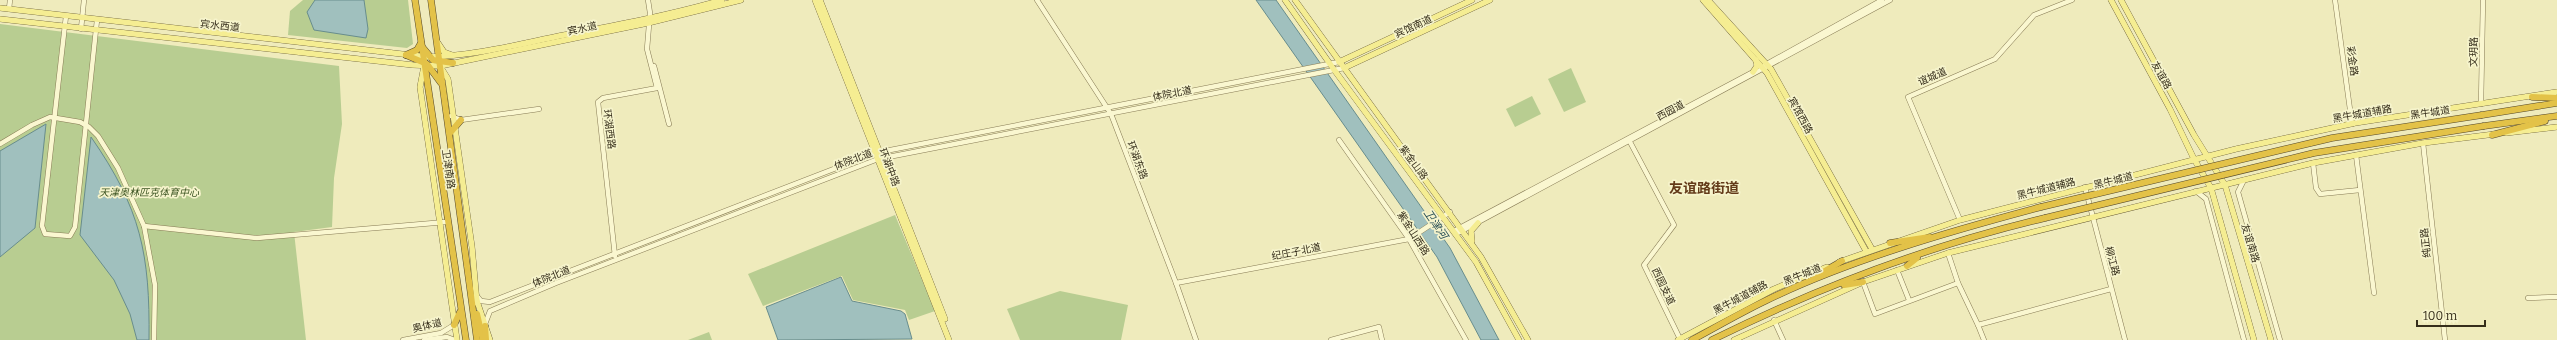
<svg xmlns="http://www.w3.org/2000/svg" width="2557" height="340" viewBox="0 0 2557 340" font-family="Bitter,'Noto Sans SC',serif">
<rect width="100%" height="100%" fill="#efebbc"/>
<g fill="#b8cd91">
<polygon points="303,0 408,0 413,44 407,48 288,35 290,11"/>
<polygon points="0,24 339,66 342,124 334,178 332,227 294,232 306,340 0,340"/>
<polygon points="1571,68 1586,102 1564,112 1548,79"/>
<polygon points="1532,96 1541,114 1515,127 1506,109"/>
<polygon points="895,215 935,311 909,320 905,310 853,300 842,276 763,306 748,274"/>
<polygon points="1060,291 1128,305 1121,340 1020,340 1007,309"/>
<polygon points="709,332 712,340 688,340"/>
</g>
<g fill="#a0c0be" stroke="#688d8d">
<polygon points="315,0 364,0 368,29 366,38 314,30 307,12"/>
<polygon points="1256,0 1276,0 1450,248 1499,340 1481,340 1437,257"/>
<polygon points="46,124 35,228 0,257 0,151"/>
<path d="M91,137C141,209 150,254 149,340H137L130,314L114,280L80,235Z"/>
<polygon points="841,277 852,301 901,311 905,314 912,339 778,340 766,307"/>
</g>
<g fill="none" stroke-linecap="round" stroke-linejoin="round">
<defs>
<g id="minor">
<polyline points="1037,0 1111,114 1176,283 1196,340"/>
<polyline points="2335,0 2352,124"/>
<polyline points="9,9 10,0"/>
<polyline points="66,16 42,226 45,234 70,236 75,227 97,20"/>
<polyline points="81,29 84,0"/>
<polyline points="1765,65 1882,0"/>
<polyline points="654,66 669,124"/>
<polyline points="2481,104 2483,0"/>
<polyline points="451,116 461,120 539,109"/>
<polyline points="1339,140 1409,239 1466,340"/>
<polyline points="1629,140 1674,225 1644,265 1680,339"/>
<polyline points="2423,143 2445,340"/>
<polyline points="0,144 32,125 50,117 80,122 89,127 98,136 118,168 144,226 155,285 154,340"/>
<polyline points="2356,155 2374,293"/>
<polyline points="2313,163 2316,188 2320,194 2360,190"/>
<polyline points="2244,180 2238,192 2280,340"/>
<polyline points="2085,187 2125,340"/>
<polyline points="2196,191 2206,199 2244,340"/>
<polyline points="1960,220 1908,97 1995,59 2034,15 2072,0"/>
<polyline points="144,226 257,238 446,222"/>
<polyline points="1454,231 1755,71"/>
<polyline points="1456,234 1890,0"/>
<polyline points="615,256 598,102 603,98 657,88 647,49 650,13 648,0"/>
<polyline points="1897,270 1909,300"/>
<polyline points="1863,282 1875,314 1958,283 1948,253"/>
<polyline points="1176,283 1409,239 1450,212"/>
<polyline points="1958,283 1978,325"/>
<polyline points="476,295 481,301 490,302 875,153 1339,62"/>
<polyline points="2528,298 2557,297"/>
<polyline points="1774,320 1783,340"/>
<polyline points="485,324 490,311 556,283 878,159 1344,68"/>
<polyline points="403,340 441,333 454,325"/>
<polyline points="424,340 447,337 455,340"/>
<polyline points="1331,340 1379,327 1382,340"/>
<polyline points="1984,340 1978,325 2111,289"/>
</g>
<g id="major">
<polyline points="815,0 949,340"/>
<polyline points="820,0 945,319"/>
<polyline points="1285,0 1335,71 1476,262 1519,340"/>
<polyline points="1295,0 1481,257 1528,340"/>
<polyline points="1703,0 1767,73 1866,251"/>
<polyline points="1708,0 1771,69 1872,249"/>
<polyline points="2111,0 2170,109 2194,159 2211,188 2254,340"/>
<polyline points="2121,0 2194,135 2225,185 2271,340"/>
<path d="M0,8L428,57C474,56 519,44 564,35C617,25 670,15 722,0"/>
<polyline points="0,19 413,65 440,66 648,23 741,0"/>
<polyline points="438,43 444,52 452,55"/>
<polyline points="1339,62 1472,0"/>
<polyline points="424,66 420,87 457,340"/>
<polyline points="440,66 448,79 472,247 477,303"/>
<polyline points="1344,68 1490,0"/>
<polyline points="1753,72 1757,66 1756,60"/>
<polyline points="2506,133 2557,127"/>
<polyline points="1472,241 1471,231 1478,223"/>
<polyline points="1839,262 1960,220 2236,149 2355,123 2557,92"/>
<polyline points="477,301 490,340"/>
<polyline points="1678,340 1774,289 1827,267"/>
<polyline points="1734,340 1863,282 1948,253 2313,163 2423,143 2495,134"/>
</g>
<g id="highway">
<polyline points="415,0 466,340"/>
<polyline points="431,0 477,340"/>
<polyline points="423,48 433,60 453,63"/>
<polyline points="406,55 427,64 441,83"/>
<polyline points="406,55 417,50 421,43"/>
<polyline points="2532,97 2557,98"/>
<polyline points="2482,115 2557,103"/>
<polyline points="2484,126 2557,116"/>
<polyline points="450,133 461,120"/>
<polyline points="2492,135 2545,121"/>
<polyline points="1890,243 1930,237"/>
<polyline points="1907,266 1917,258"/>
<polyline points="1816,276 1842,261"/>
<polyline points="1844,285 1863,282"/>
<polyline points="477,314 483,340"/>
<polyline points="454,325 460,312"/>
<polyline points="485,326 486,340"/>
<path d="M1692,340C1716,327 1740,313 1765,301C1849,260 1951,231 2041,207"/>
<path d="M1712,340C1817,288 1931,245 2045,218"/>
</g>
</defs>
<use href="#minor" stroke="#877b55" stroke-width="5.5"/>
<use href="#major" stroke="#54472a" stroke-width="6"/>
<use href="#highway" stroke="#54472a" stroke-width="7"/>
<use href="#minor" stroke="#faf7d0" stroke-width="4.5"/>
<use href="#major" stroke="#f5ed92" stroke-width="5.5"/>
<use href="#highway" stroke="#e3c248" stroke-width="6"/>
<defs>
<g id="highway-bridge">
<polyline points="2041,207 2332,138 2482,115"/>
<polyline points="2045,218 2314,153 2484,126"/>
</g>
</defs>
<use href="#highway-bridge" stroke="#54472a" stroke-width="7" stroke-linecap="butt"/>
<use href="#highway-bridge" stroke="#e3c248" stroke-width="6"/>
</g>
<g text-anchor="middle" stroke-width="3.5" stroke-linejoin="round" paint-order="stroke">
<g font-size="10" fill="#362e1b" stroke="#f6f4cc">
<text transform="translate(220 25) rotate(6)" y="4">宾水西道</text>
<text transform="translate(1413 26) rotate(-25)" y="4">宾馆南道</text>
<text transform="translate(582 28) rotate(-12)" y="4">宾水道</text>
<text transform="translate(2473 52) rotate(-89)" y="4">文玥路</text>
<text transform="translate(2353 61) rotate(82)" y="4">彩金路</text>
<text transform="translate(2162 75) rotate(61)" y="4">友谊路</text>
<text transform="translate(1932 76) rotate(-23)" y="4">谊城道</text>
<text transform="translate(1172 93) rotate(-11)" y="4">体院北道</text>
<text transform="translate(1670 110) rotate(-28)" y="4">西园道</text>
<text transform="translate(2430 112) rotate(-8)" y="4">黑牛城道</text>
<text transform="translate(2362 113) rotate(-10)" y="4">黑牛城道辅路</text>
<text transform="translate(1801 115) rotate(61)" y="4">宾馆西路</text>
<text transform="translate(610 129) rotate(83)" y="4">环湖西路</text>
<text transform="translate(853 159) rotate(-21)" y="4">体院北道</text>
<text transform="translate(1138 160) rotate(69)" y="4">环湖东路</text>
<text transform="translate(1414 162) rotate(53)" y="4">紫金山路</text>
<text transform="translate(890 167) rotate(69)" y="4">环湖中路</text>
<text transform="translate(449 169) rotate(82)" y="4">卫津南路</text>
<text transform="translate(2113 180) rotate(-14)" y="4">黑牛城道</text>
<text transform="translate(2046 188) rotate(-14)" y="4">黑牛城道辅路</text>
<text transform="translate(1414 233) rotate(57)" y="4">紫金山西路</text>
<text transform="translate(2251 243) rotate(73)" y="4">友谊南路</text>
<text transform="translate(2425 243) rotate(-96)" y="4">纯正路</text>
<text transform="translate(1296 251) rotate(-11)" y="4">纪庄子北道</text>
<text transform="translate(2113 261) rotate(75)" y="4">柳江路</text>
<text transform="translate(1802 274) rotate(-22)" y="4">黑牛城道</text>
<text transform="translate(551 276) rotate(-22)" y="4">体院北道</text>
<text transform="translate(1664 286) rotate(64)" y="4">西园支道</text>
<text transform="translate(1740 297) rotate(-28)" y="4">黑牛城道辅路</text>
<text transform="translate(427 325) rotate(-13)" y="4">奥体道</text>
</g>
<g font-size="10" font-style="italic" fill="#3b5321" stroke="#f6f4cc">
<text x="149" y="196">天津奥林匹克体育中心</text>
</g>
<g font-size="11" font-style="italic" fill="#294f56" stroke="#f6f4cc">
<text transform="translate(1436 224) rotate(56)" y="4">卫津河</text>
</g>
<g font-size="14" font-weight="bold" fill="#633a19" stroke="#f6f4cc">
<text x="1704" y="193">友谊路街道</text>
</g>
</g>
<path d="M2417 320v6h68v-6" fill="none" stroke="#362e1b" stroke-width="2"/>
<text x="2423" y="320" font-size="12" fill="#362e1b" stroke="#f6f4cc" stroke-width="3" paint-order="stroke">100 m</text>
</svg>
